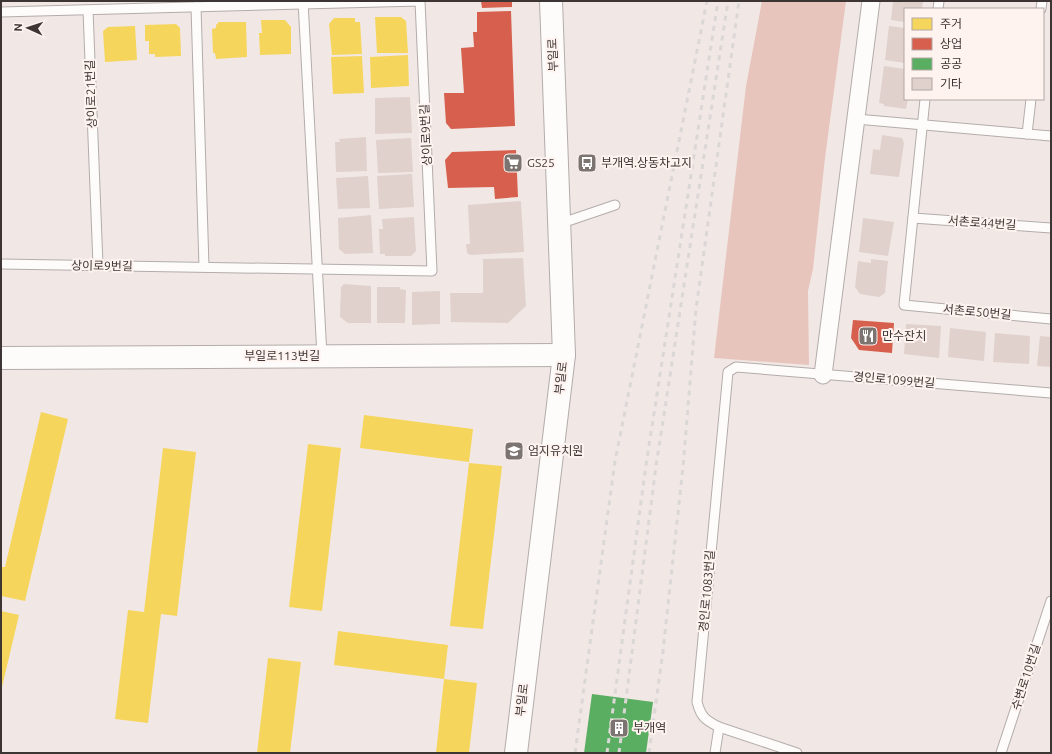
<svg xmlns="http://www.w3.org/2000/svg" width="1052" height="754" viewBox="0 0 1052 754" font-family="Ubuntu,'Noto Sans KR',sans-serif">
<rect width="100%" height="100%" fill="#f1e8e5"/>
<polygon fill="#e7c5bd" points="762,1 846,1 825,158 813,269 808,291 809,365 714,358 746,86"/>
<g fill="#f6d55c">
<polygon points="375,17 401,17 406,21 408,53 377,53"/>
<polygon points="334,18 355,18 355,22 360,22 362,54 332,55 329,24"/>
<polygon points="261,20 285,20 291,27 291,54 260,55 259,33 262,33"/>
<polygon points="219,22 246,22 247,57 216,59 215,53 213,53 212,29 216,28 216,25"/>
<polygon points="176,24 180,28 181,56 155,57 155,54 149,54 149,41 145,41 145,25"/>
<polygon points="135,26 137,60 105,62 103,31 108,27"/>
<polygon points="408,55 409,86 371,88 370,57"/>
<polygon points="362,56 364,93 333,94 331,57"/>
<polygon points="41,412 68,419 25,601 1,596 1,567 5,567"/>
<polygon points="364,415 473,429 469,462 360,448"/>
<polygon points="308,444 341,448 322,611 289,607"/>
<polygon points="163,448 196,452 177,616 161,614 148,723 115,719 128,610 144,612"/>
<polygon points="469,463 502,466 483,629 450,626"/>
<polygon points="1,611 19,615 2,687 1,687"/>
<polygon points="338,631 448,645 444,679 334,665"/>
<polygon points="268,658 301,662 290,753 257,753"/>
<polygon points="444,679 477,683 469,753 436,753"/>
</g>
<g fill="#d6604d">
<polygon points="481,1 512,1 512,7 482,8"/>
<polygon points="511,11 515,126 451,129 446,123 444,93 464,93 461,48 474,47 473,32 477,32 477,12"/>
<polygon points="516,150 518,197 495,199 494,187 448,188 445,160 452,152"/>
<polygon points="853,320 894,323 892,353 859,350 851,338"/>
</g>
<polygon fill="#5aae61" points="592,694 653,702 646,753 584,753"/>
<g fill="#e0d1cd">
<polygon points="893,1 923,1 922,9 905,9 905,22 891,20"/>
<polygon points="889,26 905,28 905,63 885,60"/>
<polygon points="884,66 905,69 905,99 908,99 906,109 884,106 884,104 879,103"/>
<polygon points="410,97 412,133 375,134 375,98"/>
<polygon points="882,135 902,138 904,143 899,177 870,174 873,149 880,150"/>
<polygon points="366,137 367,171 336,172 335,142 340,142 339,139"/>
<polygon points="411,138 413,172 378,173 376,140"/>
<polygon points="412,174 414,207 379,209 377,176"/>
<polygon points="368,176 370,208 338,209 336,178"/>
<polygon points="521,201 524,252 470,255 467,253 466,244 470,244 468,205"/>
<polygon points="371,215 373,253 345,254 339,249 338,218"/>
<polygon points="414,217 416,251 411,256 385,256 385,254 380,254 379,229 383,229 382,219"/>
<polygon points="863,218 894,222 888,256 859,252"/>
<polygon points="523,258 526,306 508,323 451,322 450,293 483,293 483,259"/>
<polygon points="871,259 888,261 885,293 879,297 860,294 855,287 858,261 871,263"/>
<polygon points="344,284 371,286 371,323 348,323 340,317 341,287"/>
<polygon points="377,287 400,287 400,289 406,290 405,323 377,323"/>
<polygon points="440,291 440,324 412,325 412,292"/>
<polygon points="906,324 941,326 939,358 904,354"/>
<polygon points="950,328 986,332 984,361 948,357"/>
<polygon points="995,333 1030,336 1029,364 993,362"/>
<polygon points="1040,336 1051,337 1051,367 1037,366"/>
</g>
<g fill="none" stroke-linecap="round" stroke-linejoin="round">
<defs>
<g id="lane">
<polyline points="303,1 322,356"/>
<polyline points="196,7 204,267"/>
<polyline points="938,9 939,1"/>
<polyline points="1041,9 1042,1"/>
<polyline points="88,10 98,265"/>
<polyline points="1,12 420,1 432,271 1,264"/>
<polyline points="925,99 904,305 1051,319"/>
<polyline points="856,119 1051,136"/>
<polyline points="1027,134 1031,99"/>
<polyline points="913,218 1051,228"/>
<polyline points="559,224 615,205"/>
<polyline points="715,753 719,727"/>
<path d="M797,753L719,727C705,720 701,717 697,702L728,372L736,367L1051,393"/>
<polyline points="1001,753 1051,601"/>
</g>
<polyline id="street" points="823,375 871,1"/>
<g id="secondary">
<polyline points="1,358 564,355"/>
<polyline points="516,753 564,355 551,1"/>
</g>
</defs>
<use href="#lane" stroke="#b3acaa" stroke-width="11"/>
<use href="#street" stroke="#b3acaa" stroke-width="19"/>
<use href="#secondary" stroke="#b3acaa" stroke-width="24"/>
<use href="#lane" stroke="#fdfcfb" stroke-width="9"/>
<use href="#street" stroke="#fdfcfb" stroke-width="17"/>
<use href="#secondary" stroke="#fdfcfb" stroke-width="22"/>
<g stroke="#dad7d6" stroke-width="3" stroke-dasharray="5 5" stroke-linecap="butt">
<polyline points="575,753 615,461 707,1"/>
<polyline points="607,753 646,465 718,1"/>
<polyline points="619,753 656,466 728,1"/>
<polyline points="649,753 663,651 683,467 696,309 739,1"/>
</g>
</g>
<defs>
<symbol id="supermarket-square" viewBox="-11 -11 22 22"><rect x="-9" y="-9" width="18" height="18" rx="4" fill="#7b7471" stroke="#fff3f0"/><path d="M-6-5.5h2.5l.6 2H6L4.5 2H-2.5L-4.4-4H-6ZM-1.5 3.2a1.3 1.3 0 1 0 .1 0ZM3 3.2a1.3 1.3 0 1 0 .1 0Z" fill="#fff"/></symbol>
<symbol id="bus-square" viewBox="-11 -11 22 22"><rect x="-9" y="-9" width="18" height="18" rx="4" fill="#7b7471" stroke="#fff3f0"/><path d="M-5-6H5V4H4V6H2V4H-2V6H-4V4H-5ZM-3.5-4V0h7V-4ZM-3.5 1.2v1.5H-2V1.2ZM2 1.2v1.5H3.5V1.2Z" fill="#fff"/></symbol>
<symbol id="restaurant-square" viewBox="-11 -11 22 22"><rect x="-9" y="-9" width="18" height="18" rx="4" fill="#7b7471" stroke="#fff3f0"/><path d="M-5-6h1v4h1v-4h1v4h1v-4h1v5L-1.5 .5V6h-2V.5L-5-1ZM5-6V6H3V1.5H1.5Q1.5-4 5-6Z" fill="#fff"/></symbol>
<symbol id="school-square" viewBox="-11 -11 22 22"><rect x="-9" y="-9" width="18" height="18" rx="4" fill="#7b7471" stroke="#fff3f0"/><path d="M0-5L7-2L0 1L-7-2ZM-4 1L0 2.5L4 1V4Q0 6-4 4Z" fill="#fff"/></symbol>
<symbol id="building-square" viewBox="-11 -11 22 22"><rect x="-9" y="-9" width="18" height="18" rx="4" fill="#7b7471" stroke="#fff3f0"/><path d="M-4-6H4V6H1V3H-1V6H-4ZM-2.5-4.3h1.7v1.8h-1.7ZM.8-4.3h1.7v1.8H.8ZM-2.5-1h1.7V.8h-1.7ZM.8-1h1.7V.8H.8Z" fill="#fff"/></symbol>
</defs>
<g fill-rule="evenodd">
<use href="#supermarket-square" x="502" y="152" width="22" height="22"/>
<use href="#bus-square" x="576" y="152" width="22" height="22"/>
<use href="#restaurant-square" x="857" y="325" width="22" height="22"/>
<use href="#school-square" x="503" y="440" width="22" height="22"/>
<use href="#building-square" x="608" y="717" width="22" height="22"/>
</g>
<g text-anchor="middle" stroke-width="4" stroke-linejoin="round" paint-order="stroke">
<g font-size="12" fill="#3c3533" stroke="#fff3f0">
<text transform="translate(553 55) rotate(-92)" y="4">부일로</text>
<text transform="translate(91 94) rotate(-92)" y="4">상이로21번길</text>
<text transform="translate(426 135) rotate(-93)" y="4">상이로9번길</text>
<text transform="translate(982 223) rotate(4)" y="4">서촌로44번길</text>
<text transform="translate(102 266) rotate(1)" y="4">상이로9번길</text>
<text transform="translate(977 312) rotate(5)" y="4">서촌로50번길</text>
<text x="282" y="360">부일로113번길</text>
<text transform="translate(561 378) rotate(-83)" y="4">부일로</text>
<text transform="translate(894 380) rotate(5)" y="4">경인로1099번길</text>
<text transform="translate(707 591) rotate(-85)" y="4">경인로1083번길</text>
<text transform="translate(1026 677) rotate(-72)" y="4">수변로10번길</text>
<text transform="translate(522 700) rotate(-83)" y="4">부일로</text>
</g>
<g font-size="12" fill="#3c3533" stroke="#fff3f0" text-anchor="start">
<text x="527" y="167">GS25</text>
<text x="601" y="167">부개역.상동차고지</text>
<text x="882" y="340">만수잔치</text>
<text x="528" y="455">엄지유치원</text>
<text x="633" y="732">부개역</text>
</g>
</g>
<rect width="1052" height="754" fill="none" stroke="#3c3533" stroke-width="4"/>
<rect x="904" y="8" width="140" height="92" fill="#fff3f0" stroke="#b1a7a4"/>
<rect x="912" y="18" width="20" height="12" fill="#f6d55c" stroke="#b1a7a4"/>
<text x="940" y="28" font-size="12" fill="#3c3533">주거</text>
<rect x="912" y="38" width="20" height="12" fill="#d6604d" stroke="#b1a7a4"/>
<text x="940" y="48" font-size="12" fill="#3c3533">상업</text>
<rect x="912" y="58" width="20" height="12" fill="#5aae61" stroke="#b1a7a4"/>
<text x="940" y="68" font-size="12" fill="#3c3533">공공</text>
<rect x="912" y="78" width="20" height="12" fill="#e0d1cd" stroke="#b1a7a4"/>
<text x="940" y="88" font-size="12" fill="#3c3533">기타</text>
<g transform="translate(28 28) rotate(273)" stroke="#fff3f0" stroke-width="3" paint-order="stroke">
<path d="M0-3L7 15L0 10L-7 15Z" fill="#3c3533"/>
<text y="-6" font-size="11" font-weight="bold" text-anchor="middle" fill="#3c3533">N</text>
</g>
</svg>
